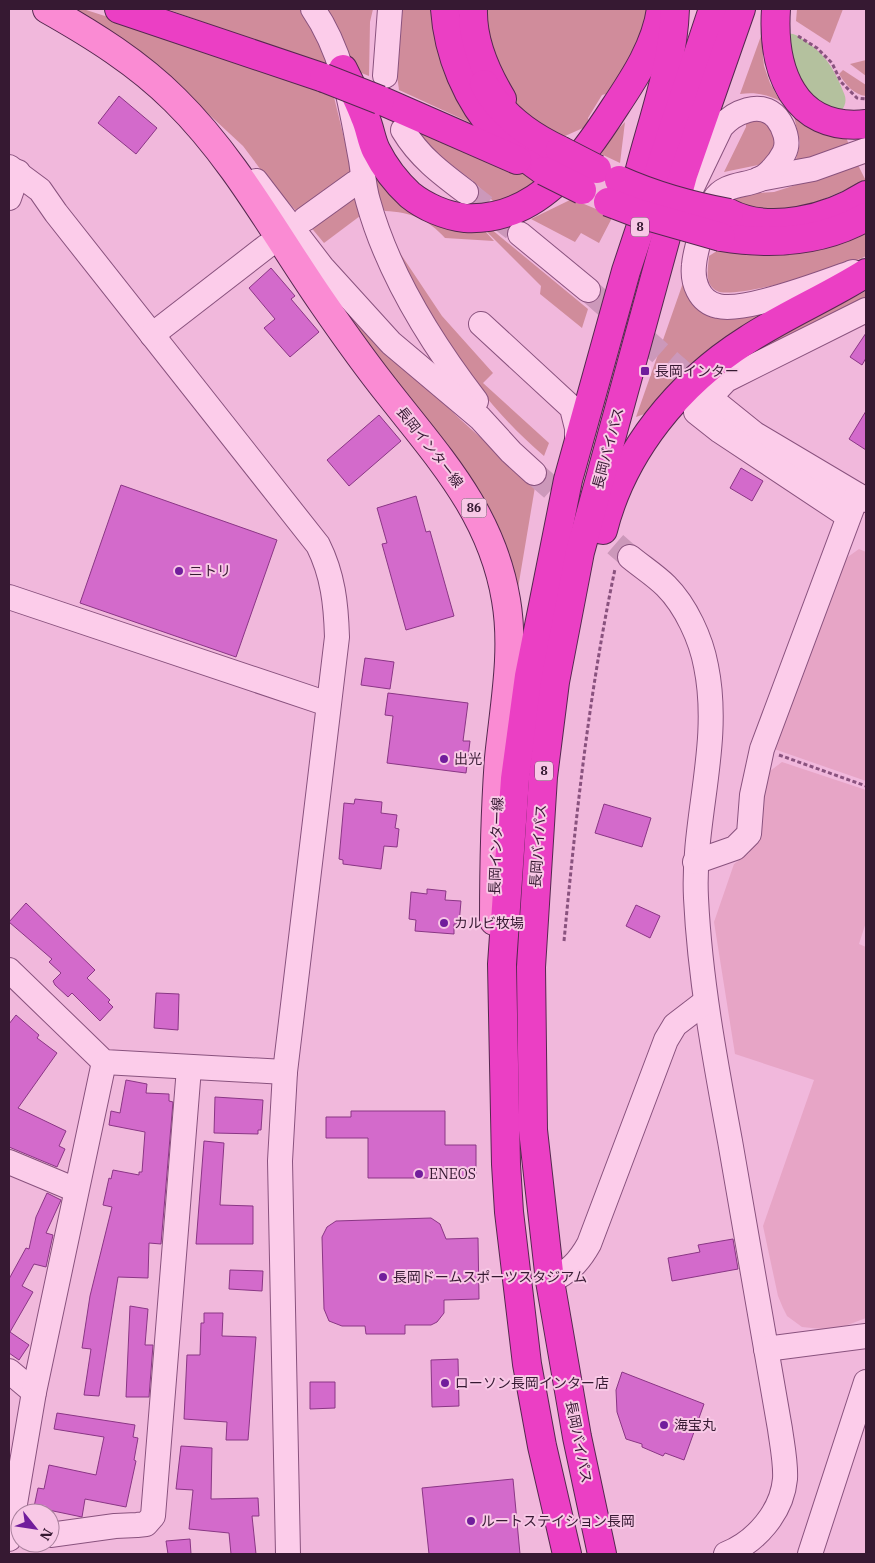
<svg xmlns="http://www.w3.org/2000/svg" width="875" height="1563" viewBox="0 0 875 1563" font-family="'IBM Plex Serif','Noto Sans JP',serif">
<rect width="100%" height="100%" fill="#f1b8dc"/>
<g fill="#e7a5c6">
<polygon points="859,549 866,552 866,781 774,749 845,559"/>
<polygon points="782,762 866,790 866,922 859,944 866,947 866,1318 845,1326 822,1329 802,1327 787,1316 783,1308 778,1296 763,1226 814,1080 735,1054 714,922 734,864 749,853 755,842 763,783 770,771"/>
</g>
<g fill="#d08c9b">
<polygon points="69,9 83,9 221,53 333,93 353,175 300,215 273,186 243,146 174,82"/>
<polygon points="167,9 302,9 317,33 328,67"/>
<polygon points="324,9 373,9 370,22 369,76 349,68"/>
<polygon points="401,9 438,9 486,130 399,90 397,75"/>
<polygon points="480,9 651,9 645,31 613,92 602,95 588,118 589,123 583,128 565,136 556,135 540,125 506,95"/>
<polygon points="797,9 843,9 830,43 796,21"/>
<path d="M761,36L764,66L770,83L780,101C766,94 755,92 740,94Z"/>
<path d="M790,55C816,66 820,82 829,107C804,91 800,82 790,55Z"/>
<polygon points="866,60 866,76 850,64"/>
<path d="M843,70L866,85V96C854,95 845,84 839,74Z"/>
<polygon points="794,116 846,137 849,145 795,163 800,143"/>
<polygon points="746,118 771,121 780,146 763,164 724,172 746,127"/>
<polygon points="414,122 537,180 514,196 495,203 473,181 432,150 412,127"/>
<polygon points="625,122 620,163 601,154 607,141"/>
<polygon points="858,165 866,181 812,204 779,210 731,206 734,199 745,194 774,192"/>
<path d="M376,181H378L405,206L484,230L494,241L445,238C428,219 411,212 385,211L380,206Z"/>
<polygon points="356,192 364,213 324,243 309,225"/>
<polygon points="572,199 613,216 599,243 581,233 575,242 531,219"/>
<path d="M866,227V256C847,267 735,300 717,291C704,284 708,269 709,256L720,249Z"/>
<polygon points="491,229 588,309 582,328 540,294 541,286 485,230"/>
<path d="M398,250L442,316L493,373L483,383L549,443L544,456C479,401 432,327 398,250Z"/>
<polygon points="306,257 393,354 461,420 535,487 517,594"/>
<polygon points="684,280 688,294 774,311 650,412 636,417"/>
<polygon points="866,291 866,299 753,352 751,351"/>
</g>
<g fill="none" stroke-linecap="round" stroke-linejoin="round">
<path stroke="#b4c19e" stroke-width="31" d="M789,49C813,63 820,75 830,100"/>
</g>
<g fill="#d36acb" stroke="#8a3685">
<polygon points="119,96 157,128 136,154 98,123"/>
<polygon points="271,268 295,296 291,299 319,332 290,357 264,328 275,319 249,288"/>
<polygon points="866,333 866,358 862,365 850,357"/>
<polygon points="866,411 866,450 849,439"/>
<polygon points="379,415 401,441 349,486 327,460"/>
<polygon points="741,468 763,481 752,501 730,488"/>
<polygon points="121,485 277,540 236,657 80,603"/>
<polygon points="416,496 426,532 430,531 454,616 406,630 382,544 387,543 377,508"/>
<polygon points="365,658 394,662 390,689 361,685"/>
<polygon points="388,693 468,703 463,741 470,741 466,773 387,763 393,716 385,715"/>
<polygon points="355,799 382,802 381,813 397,815 395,828 399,829 397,847 384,846 381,869 343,864 343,860 339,859 344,803 354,804"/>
<polygon points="604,804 651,818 642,847 595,833"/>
<polygon points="427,889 446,891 445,900 461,901 459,924 454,924 454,934 415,931 416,920 409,919 411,892 427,894"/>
<polygon points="26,903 95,970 87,978 110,1000 108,1002 113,1007 100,1021 72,993 68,997 55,985 53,981 61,973 49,962 52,959 9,922"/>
<polygon points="636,905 660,916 650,938 626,926"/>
<polygon points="156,993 179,994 178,1030 154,1028"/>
<polygon points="16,1015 39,1035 37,1038 57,1053 18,1108 66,1131 59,1146 65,1149 57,1167 9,1147 9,1024"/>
<polygon points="126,1080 147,1084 146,1093 169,1094 169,1101 173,1102 161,1244 149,1243 148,1278 118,1277 99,1396 84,1395 91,1349 82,1348 90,1296 112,1207 103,1205 109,1178 111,1179 113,1170 139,1175 139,1172 142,1172 145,1132 109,1125 111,1111 120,1113"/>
<polygon points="215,1097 263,1100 261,1130 258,1130 258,1134 214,1133"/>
<polygon points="351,1111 445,1111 445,1145 476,1145 476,1178 368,1178 368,1138 326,1138 326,1117 351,1117"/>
<polygon points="204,1141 224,1143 220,1205 253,1206 253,1244 196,1244"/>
<polygon points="47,1193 61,1200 46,1233 53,1235 46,1267 34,1264 22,1286 33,1292 10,1332 29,1345 19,1360 9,1353 9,1279 26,1248 29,1249 36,1217"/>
<polygon points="431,1218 440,1224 446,1239 478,1238 479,1299 444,1300 444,1313 437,1322 431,1325 405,1325 405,1334 366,1334 365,1326 342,1326 329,1321 324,1309 322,1237 327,1227 336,1221"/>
<polygon points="733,1239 738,1269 672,1281 668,1258 700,1252 698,1245"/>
<polygon points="230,1270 263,1271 262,1291 229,1289"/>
<polygon points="130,1306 148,1309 145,1345 153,1345 149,1397 126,1397"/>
<polygon points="204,1313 223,1313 222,1336 256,1337 248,1440 226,1440 227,1422 184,1419 187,1355 200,1355 201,1323 204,1323"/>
<polygon points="458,1359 459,1406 432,1407 431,1360"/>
<polygon points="622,1372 704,1404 684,1460 665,1453 663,1456 642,1447 642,1444 626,1439 617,1412 616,1390"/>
<polygon points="310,1382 335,1382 335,1408 310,1409"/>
<polygon points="57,1413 135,1425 133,1437 138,1438 134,1460 136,1461 126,1507 85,1499 82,1517 34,1507 38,1488 44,1489 49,1465 96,1475 104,1437 54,1429"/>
<polygon points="181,1446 212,1448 211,1499 258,1498 259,1516 252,1516 256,1554 231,1554 229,1533 189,1529 193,1490 176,1489"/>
<polygon points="513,1479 520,1554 429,1554 422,1488"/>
<polygon points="190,1539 191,1554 168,1554 166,1541"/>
</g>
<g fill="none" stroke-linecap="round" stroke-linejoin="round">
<g stroke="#cc98ba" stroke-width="24" stroke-dasharray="24 12" stroke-linecap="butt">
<polyline points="466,192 520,234"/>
<polyline points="588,290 707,394"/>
<polyline points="534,473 630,557"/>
</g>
<defs>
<g id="minor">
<path d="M313,9C344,54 351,107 361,160C363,173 364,188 368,201C388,274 430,341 476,401"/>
<polyline points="385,76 390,9"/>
<path d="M403,130C419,157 442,174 466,192"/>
<path d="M9,167L40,190L56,213L318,545C333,575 336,604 337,637L285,1072L280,1161L288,1554"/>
<polyline points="759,179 813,169 866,150"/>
<polyline points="256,181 322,267 391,343 480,418 511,452 534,473"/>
<polyline points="9,198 18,172"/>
<path d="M684,204L721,127C733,113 761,99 777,118C784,127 790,142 784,153C779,163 768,176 758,180C743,186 724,184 714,200C707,211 695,251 694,265C692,282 699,302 718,306C745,313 825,282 853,272"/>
<polyline points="305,219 355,183"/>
<polyline points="520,234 588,290"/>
<polyline points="481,324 572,408 577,428 577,443"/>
<polyline points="152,335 267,246"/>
<polyline points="719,405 755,434 866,500"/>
<polyline points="848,516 720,431 696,412 726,380 866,310"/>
<path d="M630,557C642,567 655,575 666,586C686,606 701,639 706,666C722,744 692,820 696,898C700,980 715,1060 730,1141C746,1237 763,1333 780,1429C782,1444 786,1463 785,1479C782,1512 756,1542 726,1554"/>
<polyline points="9,597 328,704"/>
<polyline points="695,862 735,848 749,834 752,795 762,749 857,495"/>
<polyline points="9,970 104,1062 285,1072"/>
<polyline points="9,1162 76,1190"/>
<path d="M550,1281C569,1272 579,1262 589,1244L666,1040L675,1025L705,1002"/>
<polyline points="766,1349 866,1336"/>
<polyline points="9,1371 34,1392"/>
<polyline points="50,1535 115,1526 137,1525 146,1524 153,1516 189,1068"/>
<polyline points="9,1539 34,1392 104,1062"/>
<polyline points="810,1554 866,1382"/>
</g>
<path id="major" d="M47,9C93,35 138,63 175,100C235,159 275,234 322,302C344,334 366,365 390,395C441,460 492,515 506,600C515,652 504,707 499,758C495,812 494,867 494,921"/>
<g id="highway">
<polyline points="119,9 324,78"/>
<path d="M445,9C448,54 467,101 499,135C512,149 529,160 544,171"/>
<path d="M473,9C472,41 485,71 502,99"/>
<path d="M776,9C772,69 793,132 866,124"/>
<path d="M343,69C351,85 359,101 365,117C370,128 371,140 376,150C384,166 397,183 410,195C425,207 446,216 465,218C537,222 580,161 615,107C635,77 656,45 661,9"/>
<path d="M484,84C500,114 530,136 560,150"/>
<polyline points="380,100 517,160"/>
<path d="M639,173C653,119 673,65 675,9"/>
<path d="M729,213C770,234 828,219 866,195"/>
<path d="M721,237C771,245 822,242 866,217"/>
<path d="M603,530C623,451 679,383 747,340C785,315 828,297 866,273"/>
<polyline points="567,1554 542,1446 527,1364 509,1212 506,1164 502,964 515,779 529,676 568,480 626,271 713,9"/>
<polyline points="602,1554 577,1437 550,1281 533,1130 531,967 543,777 555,682 580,552 683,175 741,9"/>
</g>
</defs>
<use href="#minor" stroke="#89527e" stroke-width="26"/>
<use href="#major" stroke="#55284f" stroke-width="30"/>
<use href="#highway" stroke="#55284f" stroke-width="30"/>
<g stroke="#89527e" stroke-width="3" stroke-dasharray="4 2.5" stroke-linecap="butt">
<polyline points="798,36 817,48 832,63 841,82 857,98 866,99"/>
<polyline points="779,755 866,786"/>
<path d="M564,941C576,816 589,692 615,569"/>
</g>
<use href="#minor" stroke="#fcccea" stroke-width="24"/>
<use href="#major" stroke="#fa8bd3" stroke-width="28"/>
<use href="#highway" stroke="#eb3fc4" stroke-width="28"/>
<defs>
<g id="highway-bridge">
<polyline points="324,78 380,100"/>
<polyline points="560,150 597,169"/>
<polyline points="544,171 582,190"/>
<path d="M619,180C655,196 691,206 729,213"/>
<polyline points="608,202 637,213 721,237"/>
</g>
</defs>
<use href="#highway-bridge" stroke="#55284f" stroke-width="30" stroke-linecap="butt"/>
<use href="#highway-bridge" stroke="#eb3fc4" stroke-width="28"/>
</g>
<g fill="#711d9c" stroke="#f8c8e6" stroke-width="2">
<rect x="640" y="366" width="10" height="10" rx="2.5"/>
<circle cx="179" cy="571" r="5"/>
<circle cx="444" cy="759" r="5"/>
<circle cx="444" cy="923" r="5"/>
<circle cx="419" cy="1174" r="5"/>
<circle cx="383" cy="1277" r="5"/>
<circle cx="445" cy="1383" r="5"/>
<circle cx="664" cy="1425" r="5"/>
<circle cx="471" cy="1521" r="5"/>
</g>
<g text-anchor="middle" stroke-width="4" stroke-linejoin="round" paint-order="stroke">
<g fill="#f8c8e6" stroke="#704e68" stroke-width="1">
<rect x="631" y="217.5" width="18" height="19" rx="4"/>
<rect x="461.5" y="498.5" width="25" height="19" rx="4"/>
<rect x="535" y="761.5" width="18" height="19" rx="4"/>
</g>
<g font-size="12" font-weight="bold" fill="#361932">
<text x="640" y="231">8</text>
<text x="474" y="512">86</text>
<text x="544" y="775">8</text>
</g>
<g font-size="14" fill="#361932" stroke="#f8c8e6" text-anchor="start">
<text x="655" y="376">長岡インター</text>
<text x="189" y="576">ニトリ</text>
<text x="454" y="764">出光</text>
<text x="454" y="928">カルビ牧場</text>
<text x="429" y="1179">ENEOS</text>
<text x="393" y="1282">長岡ドームスポーツスタジアム</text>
<text x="455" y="1388">ローソン長岡インター店</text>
<text x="674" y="1430">海宝丸</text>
<text x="481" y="1526">ルートステイション長岡</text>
</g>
<g font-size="14" fill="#361932" stroke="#f8c8e6">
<text transform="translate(430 447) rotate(52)" y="5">長岡インター線</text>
<text transform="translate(608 448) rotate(-75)" y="5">長岡バイパス</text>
<text transform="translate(496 846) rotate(-88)" y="5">長岡インター線</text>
<text transform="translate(538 846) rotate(-86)" y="5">長岡バイパス</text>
<text transform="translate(579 1442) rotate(79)" y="5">長岡バイパス</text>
</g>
</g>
<rect width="875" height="1563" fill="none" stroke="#361932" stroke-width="20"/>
<g transform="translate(35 1528) rotate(120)"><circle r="24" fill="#f8c8e6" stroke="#aa829e"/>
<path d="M0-4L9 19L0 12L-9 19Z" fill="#711d9c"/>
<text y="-8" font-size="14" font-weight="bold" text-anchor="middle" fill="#361932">N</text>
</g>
</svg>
